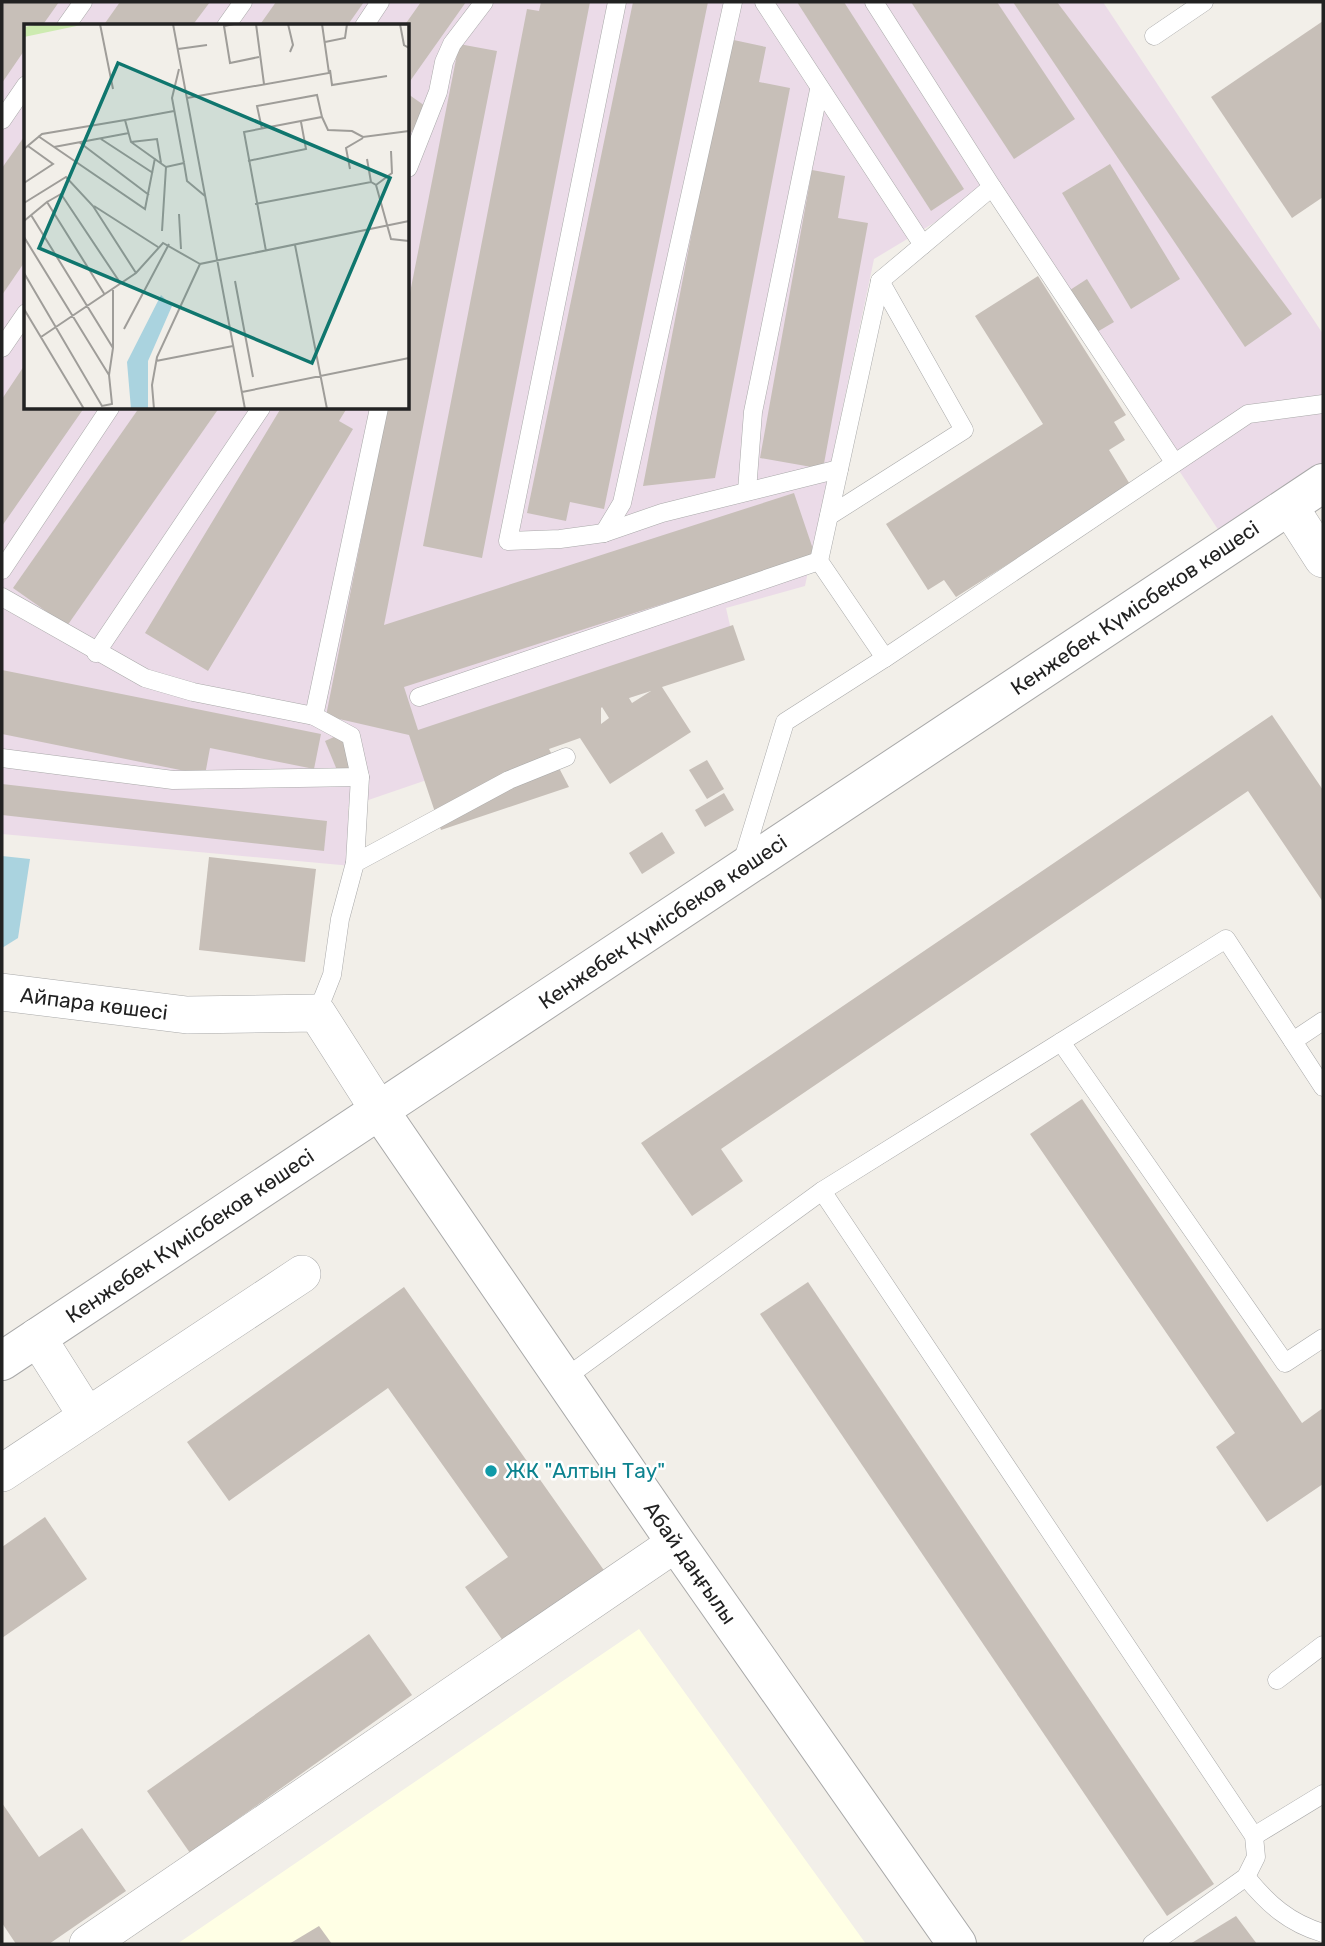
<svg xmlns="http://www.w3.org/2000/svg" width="1325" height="1946" viewBox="0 0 1325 1946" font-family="Rubik,sans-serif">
<rect width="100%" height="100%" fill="#f2efe9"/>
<path fill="#ebdbe8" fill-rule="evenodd" d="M2,2H1103L1323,334V462L1219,531L992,188L874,259L805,586L726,608L738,660L600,708L590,724L348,807L352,866L2,834ZM26,26H408V408H26Z"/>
<polygon fill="#ffffe5" points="639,1629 866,1944 177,1944"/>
<polygon fill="#aad3df" points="2,856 30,859 18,938 2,948"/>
<g fill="#c7bfb8" fill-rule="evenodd">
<polygon points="2,2 59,2 42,26 26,26 26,48 2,83"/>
<polygon points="120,2 210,2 192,26 103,26"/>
<polygon points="276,2 364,2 347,26 259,26"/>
<polygon points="421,2 466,2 408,84 408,26 404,26"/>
<polygon points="541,2 590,2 482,558 423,546 527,9 539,11"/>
<polygon points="633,2 708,2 604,509 570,502 566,521 527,513"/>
<polygon points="797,2 844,2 964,189 931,211"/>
<polygon points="911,2 997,2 1075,119 1014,159"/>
<polygon points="1013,2 1057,2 1292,314 1245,347"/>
<polygon points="1323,21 1323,197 1292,218 1211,97"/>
<polygon points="729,39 766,47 759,82 790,88 715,478 643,486"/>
<path d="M459,44L497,51L384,625L794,493L815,555L404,687L418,730L733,625L745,660L662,687L691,732L610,784L580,738L549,749L569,787L441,830L409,735L326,716L387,408H408V303ZM651,691L632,703L629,698ZM602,707L609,718L601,724V708Z"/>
<polygon points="408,94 428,108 408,137"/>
<polygon points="26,134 26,260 2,295 2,168"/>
<polygon points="1110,164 1180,279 1131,309 1062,193"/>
<polygon points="812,170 845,176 838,218 868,223 823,469 760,458"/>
<polygon points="1038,276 1126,415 1114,422 1125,440 1109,450 1131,486 956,597 944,580 928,590 886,524 1043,424 975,316"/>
<polygon points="1087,279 1114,322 1097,332 1070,290"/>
<polygon points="26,363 26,408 84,408 2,526 2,399"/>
<polygon points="139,408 219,408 67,626 13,588"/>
<polygon points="281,408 347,408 339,421 353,429 208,671 145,633"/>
<polygon points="2,670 321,734 314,769 210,748 205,775 2,734"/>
<polygon points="1272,715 1323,790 1323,902 1248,791 721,1149 743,1181 692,1216 641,1143"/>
<polygon points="343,733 351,769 339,775 325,741"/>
<polygon points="707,760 724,789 707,799 689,770"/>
<polygon points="2,784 327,821 324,851 2,815"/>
<polygon points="724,793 734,810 705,827 695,810"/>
<polygon points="662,832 675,853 642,874 629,853"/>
<polygon points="209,857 316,869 305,962 199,950"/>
<polygon points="1082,1099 1302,1423 1323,1408 1323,1484 1267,1522 1216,1447 1235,1433 1030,1134"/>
<polygon points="808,1282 1214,1884 1167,1916 760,1314"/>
<polygon points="404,1287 608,1576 508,1648 465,1587 508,1557 388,1388 229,1501 187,1442"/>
<polygon points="45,1517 87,1579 2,1638 2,1547"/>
<polygon points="369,1634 412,1695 190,1853 147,1791"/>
<polygon points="2,1803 39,1857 82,1828 126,1891 49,1944 16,1944 2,1923"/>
<polygon points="1236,1916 1257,1944 1190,1944"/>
<polygon points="319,1926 332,1944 289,1944"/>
</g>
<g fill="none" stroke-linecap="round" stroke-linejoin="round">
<defs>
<g id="service">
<polyline points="617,2 508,541 560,539 604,533 662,513 839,469"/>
<polyline points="764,2 923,245"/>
<polyline points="874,2 992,187"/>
<polyline points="66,26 83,2"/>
<polyline points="226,26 243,2"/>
<polyline points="364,26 380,2"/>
<polyline points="1154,36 1204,2"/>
<polyline points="2,120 26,85"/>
<polyline points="408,168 438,92 444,62 452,44 484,2"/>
<polyline points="2,348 26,313"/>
<polyline points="747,491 753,412 819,90"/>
<polyline points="829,516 964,430 880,281"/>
<polyline points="604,533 622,503 733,2"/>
<polyline points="2,570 110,408"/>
<polyline points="2,597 145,678 193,692 314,716 351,736 360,777 355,863 340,919 332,975 317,1013"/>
<polyline points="96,653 261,408"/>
<polyline points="885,658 1248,414 1323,404"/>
<polyline points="419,697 819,561"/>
<polyline points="314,716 379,408"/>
<polyline points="2,758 173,780 360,777"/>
<polyline points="355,863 509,780 566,757"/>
<polyline points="742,863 785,722 885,658 819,561 880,281 992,187 1174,462"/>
<polyline points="1293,1041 1323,1021"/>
<polyline points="1061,1042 1285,1363 1323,1338"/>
<polyline points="822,1191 1254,1836 1256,1857 1246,1877 1152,1944"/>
<polyline points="565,1378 822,1191 1226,939 1323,1087"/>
<polyline points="1277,1680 1323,1645"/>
<polyline points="1254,1836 1323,1794"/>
<path d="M1246,1877C1268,1904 1289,1923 1323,1933"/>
</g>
<g id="minor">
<polyline points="1289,506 1323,559"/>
<polyline points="2,992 187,1015 317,1013 379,1110"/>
<polyline points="37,1337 87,1416"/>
<polyline points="2,1473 302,1274"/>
<polyline points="88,1944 676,1543"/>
</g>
<g id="tertiary">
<polyline points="379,1110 676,1543 957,1944"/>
<polyline points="2,1361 1323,483"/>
</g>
</defs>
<use href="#service" stroke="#a9a9a9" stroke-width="19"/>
<use href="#minor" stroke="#a9a9a9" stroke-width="38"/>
<use href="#tertiary" stroke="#a9a9a9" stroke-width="40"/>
<use href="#service" stroke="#fff" stroke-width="18"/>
<use href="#minor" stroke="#fff" stroke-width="37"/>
<use href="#tertiary" stroke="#fff" stroke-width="38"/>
</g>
<circle fill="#0f9aa8" stroke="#fff" stroke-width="2.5" cx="491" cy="1471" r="7"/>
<g text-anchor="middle" stroke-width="5" stroke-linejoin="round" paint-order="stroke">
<g font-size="21" fill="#222" stroke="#fff">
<text transform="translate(1135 608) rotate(-34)" y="7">Кенжебек Күмісбеков көшесі</text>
<text transform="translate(663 922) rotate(-34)" y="7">Кенжебек Күмісбеков көшесі</text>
<text transform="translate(94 1004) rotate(7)" y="7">Айпара көшесі</text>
<text transform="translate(190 1236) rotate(-34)" y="7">Кенжебек Күмісбеков көшесі</text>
<text transform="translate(690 1563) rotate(55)" y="7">Абай даңғылы</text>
</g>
<g font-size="21" fill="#0d838f" stroke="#fff" text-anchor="start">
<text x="505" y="1478">ЖК "Алтын Тау"</text>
</g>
</g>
<g transform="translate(24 24)">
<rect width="385" height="385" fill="#f2efe9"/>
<path d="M16,0H62L0,13V3Z" fill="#cdebb0"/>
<path d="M137,271L148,282L124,337V385H107L103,338Z" fill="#aad3df"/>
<path fill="none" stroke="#9f9d99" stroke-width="2" d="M76,0L89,65M149,0L221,385M210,0L200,2L206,39L235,33M232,0L240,60M264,0L269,21L266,28M376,0L380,21L385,24M301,18L321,14L323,0M154,25L183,21M155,45L148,74L160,139M306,46L308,61L363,52M163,74L305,49L298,0M150,87L101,96L107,118L142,143L160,139L163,157L181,172M238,105L233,82L293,71L298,93M14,112L121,185L131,134M77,115L129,149M55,118L125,171M107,118L133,115L137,139M30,123L105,109M0,125L18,110L101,96M343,135L347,158M224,137L282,125L277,98M326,145L322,124L339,114M0,159L29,140L4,122M352,161L368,149L367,127M23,178L37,170L97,260M0,179L42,153L69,182L112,249M231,180L347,158L352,161L367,215L385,217M70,182L134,223M155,190L157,225M7,191L89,324L85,351M0,197L23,178L81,271M138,207L142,143M0,213L85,351L88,380L78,382L0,249M271,221L303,385M242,227L220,108L298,93L304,106L328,107L339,113L385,107M211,257L229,353M89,266V324M0,285L60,385M100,305L145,220M17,313L112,249L139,219L176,240M132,337L209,322M218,368L385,334M130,385L128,361L133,333L176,240L385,197"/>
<path fill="#0f766e" fill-opacity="0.15" stroke="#0f766e" stroke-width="3.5" d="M94,39L366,154L288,339L15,224Z"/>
<rect width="385" height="385" fill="none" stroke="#222" stroke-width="3.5"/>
</g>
<rect width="1325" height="1946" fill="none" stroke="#222222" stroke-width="7"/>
</svg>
